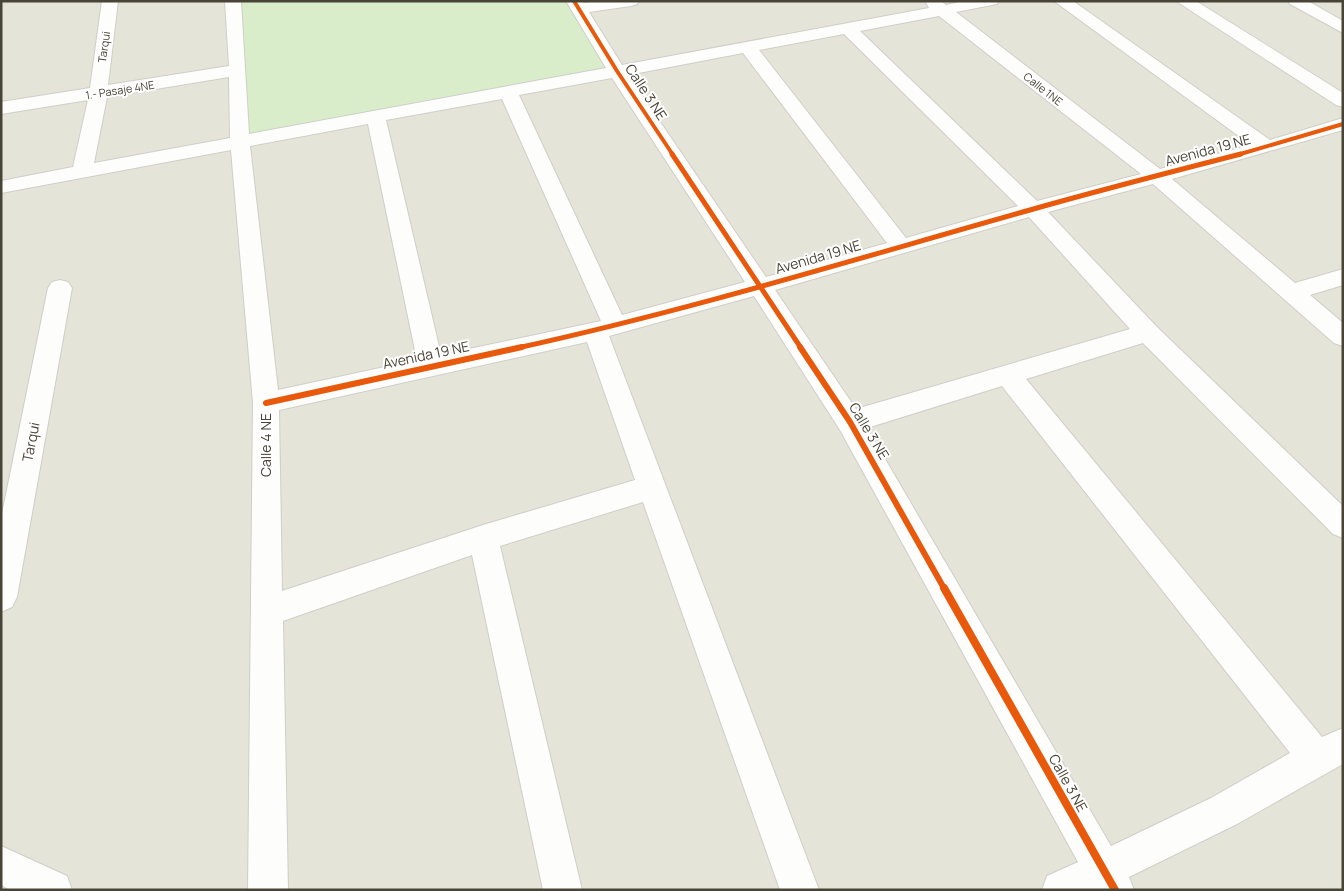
<svg xmlns="http://www.w3.org/2000/svg" width="1344" height="891" viewBox="0 0 1344 891" font-family="Manrope,sans-serif">
<rect width="100%" height="100%" fill="#f1f1eb"/>
<rect fill="#e5e4d8" x="1" y="1" width="1342" height="889"/>
<polygon fill="#d9edca" points="238,1 569,1 610,69 234,144"/>
<g fill="none" stroke-linecap="round" stroke-linejoin="round">
<defs>
<g id="street">
<path d="M102,1H118L108,85L229,66L225,1H241L249,134L606,68L566,1H582L584,3L598,1H639L637,4L631,6L589,12L622,65L929,8L925,1H941L946,5L964,1H999L997,4L956,12L1160,169L1251,145L1054,1H1073L1270,140L1343,118V130L1172,179L1295,283L1343,269V285L1310,295L1343,323V346L1334,343L1153,184L1048,212L1157,327L1343,506V538L1333,534L1143,343L1026,379L1322,737L1343,728V764L1237,824L1129,877L1134,890H1042L1047,876L1078,862L840,430L754,296L609,336L819,890H780L643,502L500,546L582,890H543L472,555L283,621L288,890H248L253,403L231,150L1,193V181L73,167L88,100L1,114V102L90,88ZM939,16L1141,174L1037,201L860,31ZM844,34L1018,206L906,238L759,50ZM743,53L887,243L766,277L628,75ZM229,77L230,138L94,163L107,97ZM612,78L745,282L622,315L519,95ZM502,99L601,321L441,355L386,120ZM368,124L417,360L278,390L250,146ZM1029,217L1130,329L856,409L775,290ZM587,342L635,480L483,525L282,591L279,410ZM1002,386L1290,753L1211,798L1111,846L867,428Z"/>
<polygon points="1176,1 1196,1 1343,93 1343,107 1336,105"/>
<polygon points="1288,1 1308,1 1343,21 1343,33 1290,4"/>
<polygon points="60,280 68,282 72,288 17,597 12,607 1,612 1,519 48,288 52,282"/>
<polygon points="1,846 67,876 72,890 10,890 1,885"/>
</g>
</defs>
<use href="#street" stroke="#cfcec8" stroke-width="2"/>
<use href="#street" fill="#fdfdfc" fill-rule="evenodd"/>
<defs>
<g id="cycleway-far3">
<polyline points="574,1 617,71 673,155"/>
<polyline points="1237,155 1343,124"/>
</g>
<g id="cycleway-far2">
<polyline points="672,154 801,348"/>
<path d="M517,348C690,310 859,258 1030,210C1100,190 1171,172 1241,154"/>
</g>
<g id="cycleway-far1">
<polyline points="800,347 850,422 945,590"/>
<polyline points="266,403 522,347"/>
</g>
<polyline id="cycleway" points="944,588 1115,890"/>
</defs>
<use href="#cycleway-far3" stroke="#fff" stroke-width="5.5"/>
<use href="#cycleway-far2" stroke="#fff" stroke-width="8"/>
<use href="#cycleway-far1" stroke="#fff" stroke-width="9"/>
<use href="#cycleway" stroke="#fff" stroke-width="11"/>
<use href="#cycleway-far3" stroke="#e8590c" stroke-width="4"/>
<use href="#cycleway-far2" stroke="#e8590c" stroke-width="5"/>
<use href="#cycleway-far1" stroke="#e8590c" stroke-width="6"/>
<use href="#cycleway" stroke="#e8590c" stroke-width="8"/>
</g>
<g text-anchor="middle" stroke-width="4" stroke-linejoin="round" paint-order="stroke">
<g font-size="11" fill="#484436" stroke="#fff">
<text transform="translate(104 47) rotate(-82)" y="4">Tarqui</text>
<text transform="translate(1043 89) rotate(38)" y="4">Calle 1NE</text>
<text transform="translate(120 90) rotate(-9)" y="4">1.- Pasaje 4NE</text>
</g>
<g font-size="14" fill="#484436" stroke="#fff">
<text transform="translate(646 92) rotate(57)" y="5">Calle 3 NE</text>
<text transform="translate(1208 150) rotate(-15)" y="5">Avenida 19 NE</text>
<text transform="translate(818 257) rotate(-16)" y="5">Avenida 19 NE</text>
<text transform="translate(426 355) rotate(-12)" y="5">Avenida 19 NE</text>
<text transform="translate(869 431) rotate(59)" y="5">Calle 3 NE</text>
<text transform="translate(31 442) rotate(-79)" y="5">Tarqui</text>
<text transform="translate(266 445) rotate(-90)" y="5">Calle 4 NE</text>
<text transform="translate(1068 783) rotate(61)" y="5">Calle 3 NE</text>
</g>
</g>
<rect width="1344" height="891" fill="none" stroke="#484436" stroke-width="5"/>
</svg>
